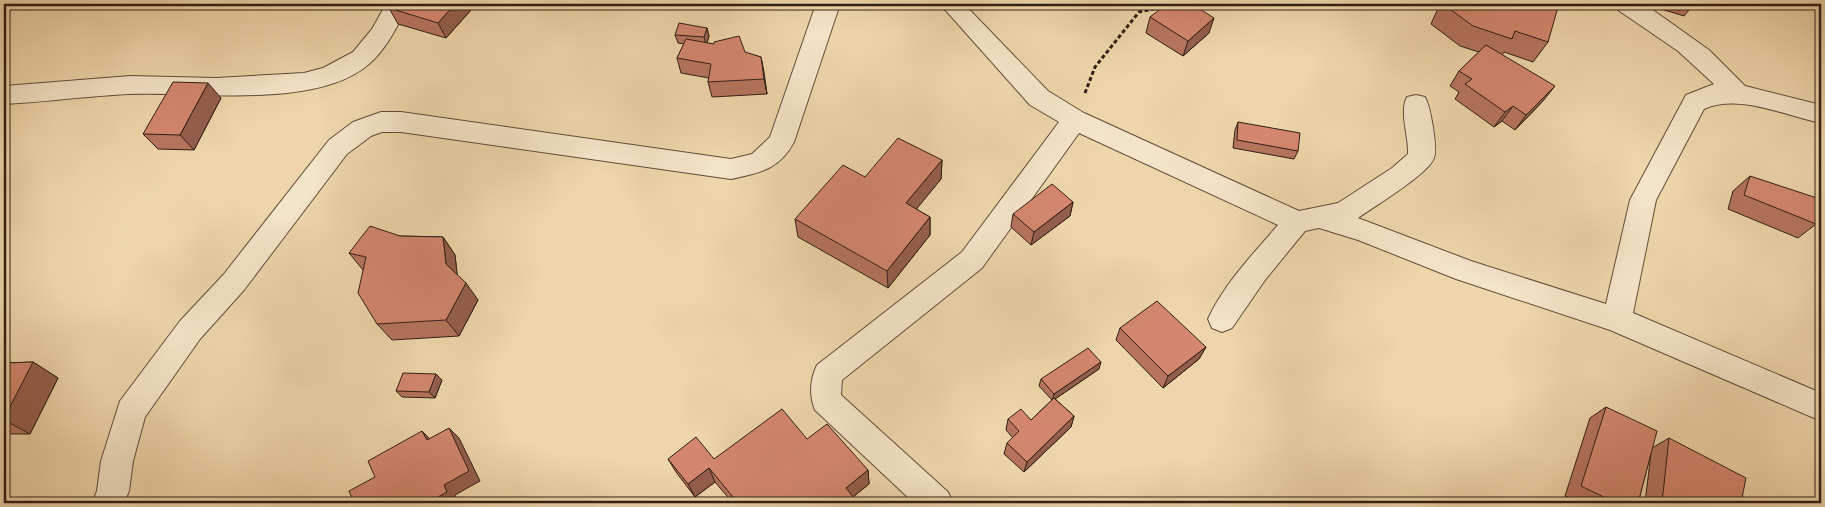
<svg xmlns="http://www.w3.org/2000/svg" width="1825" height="507" viewBox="0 0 1825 507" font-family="Cardo,serif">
<rect width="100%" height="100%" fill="#eed6aa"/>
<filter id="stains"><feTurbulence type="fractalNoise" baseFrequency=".004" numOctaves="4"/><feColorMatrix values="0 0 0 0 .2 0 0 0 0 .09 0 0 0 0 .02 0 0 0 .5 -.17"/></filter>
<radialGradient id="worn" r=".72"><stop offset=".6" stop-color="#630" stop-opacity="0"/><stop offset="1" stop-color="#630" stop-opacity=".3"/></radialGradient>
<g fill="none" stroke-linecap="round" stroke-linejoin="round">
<defs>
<g id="minor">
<path d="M386,4H409C398,24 387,49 369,64C316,110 196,91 129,94C87,96 45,102 4,104V86L130,76L216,78L304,73L323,68L353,52L372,29Z"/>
<path d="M816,4H840L794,142C779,170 759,173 731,179L401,132H382L371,136L347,154L244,290L200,339L145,417L133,461L129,491L124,503H92L97,491L101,461L120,401L180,321L224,274L329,140L353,122L381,112H401L731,159L752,154L770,137Z"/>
<path d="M940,4H964L1048,91L1084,113L1299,211L1338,203L1392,168L1408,154C1409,137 1399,112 1407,97L1416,95L1425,97C1430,107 1431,117 1433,127C1434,137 1437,149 1434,158C1429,174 1373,207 1358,218L1471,261L1606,304L1630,200L1686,95L1714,84L1678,51L1618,10L1614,4H1643L1650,8L1709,50L1745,86L1821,105V123C1786,116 1739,93 1704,109L1656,200L1633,313L1821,393V421L1610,330L1456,279L1358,240L1319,228L1305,231L1265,280L1232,328L1222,332L1212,328L1208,319C1224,284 1253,254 1278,225L1079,133L982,268L842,380L841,395L948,492L953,503H914L815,410C809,396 810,379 817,365L962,252L1059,122L1030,105Z"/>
</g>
</defs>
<use href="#minor" stroke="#604c3b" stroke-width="2"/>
<polyline stroke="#301e16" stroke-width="3" stroke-dasharray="4 2.5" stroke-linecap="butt" points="1085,93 1095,67 1139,12 1164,7"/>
<use href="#minor" fill="#f4e4c8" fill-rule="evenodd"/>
</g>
<g fill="#b6745f" stroke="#301e16">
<polygon points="1440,4 1553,4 1548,42 1533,62 1504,52 1502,55 1543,101 1515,130 1502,121 1494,127 1455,99 1459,92 1450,86 1459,71 1479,52 1460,46 1431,24"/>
<polygon points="1645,4 1694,4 1684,16"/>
<polygon points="389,8 471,10 446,38 398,24"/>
<polygon points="1150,17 1209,33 1183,56 1146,33"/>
<polygon points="707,28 709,36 707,43 761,57 767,94 712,97 708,82 709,78 681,73 677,58 684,44 678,43 675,35"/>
<polygon points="221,98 194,150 158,149 143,134"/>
<polygon points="1238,122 1298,151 1294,159 1233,148 1235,130"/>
<polygon points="942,160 941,179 916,209 930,217 930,235 888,288 798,237 795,219 865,177"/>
<polygon points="1750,176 1816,224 1798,238 1728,209 1733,191"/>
<polygon points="1073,202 1070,216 1031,245 1011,227 1013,214"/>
<polygon points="400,236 443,237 455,255 457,275 478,300 459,336 392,340 377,324 363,270 349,253"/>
<polygon points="1120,328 1206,347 1199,359 1163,388 1116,340"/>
<polygon points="33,362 58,378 30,434 4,434 4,363"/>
<polygon points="1099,369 1055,399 1074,416 1071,427 1024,472 1004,454 1007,443 1013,438 1006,430 1008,419 1031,420 1052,400 1039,386 1041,379"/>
<polygon points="436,374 442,380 435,398 402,397 396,391"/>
<polygon points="1606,407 1652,448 1669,438 1741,503 1645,503 1651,453 1638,503 1580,503 1565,496 1590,418"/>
<polygon points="807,439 868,470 869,484 853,497 858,503 733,503 715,482 695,497 676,472 668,459 714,459"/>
<polygon points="1779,498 1791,503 1768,503"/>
</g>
<g fill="#945e4d" stroke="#301e16">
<polygon points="455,4 467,4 471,10 446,38 438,23"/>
<polygon points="1214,18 1209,33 1183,56 1188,41"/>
<polygon points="707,28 709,36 706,46 704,37"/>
<polygon points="761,57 764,72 767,94 764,79"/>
<polygon points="208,83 221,98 194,150 180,135"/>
<polygon points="1555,86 1543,101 1515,130 1526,115"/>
<polygon points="1513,106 1502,121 1494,127 1505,112"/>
<polygon points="942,160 941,179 906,222 906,203"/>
<polygon points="1073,202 1070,216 1031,245 1034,232"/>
<polygon points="930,217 930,235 888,288 887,271"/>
<polygon points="443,237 455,255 458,281 446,264"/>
<polygon points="466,283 478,300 459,336 446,320"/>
<polygon points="1206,347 1199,359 1163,388 1168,376"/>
<polygon points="33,362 58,378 30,434 4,420 4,418"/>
<polygon points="1101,362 1099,369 1052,401 1054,394"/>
<polygon points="436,374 442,380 435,398 429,392"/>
<polygon points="1074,416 1071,427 1024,472 1027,462"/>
<polygon points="449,428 459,438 480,481 455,495 458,501 455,503 427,503 444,485"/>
<polygon points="422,431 433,442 427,440"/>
<polygon points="709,468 715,482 695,497 688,484"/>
<polygon points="868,470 869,484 848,501 846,488"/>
</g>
<g fill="#d4876e" stroke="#301e16">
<polygon points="393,4 455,4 438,23 389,8"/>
<polygon points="1167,4 1192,4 1214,18 1188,41 1150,17"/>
<polygon points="1443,4 1553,4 1558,7 1548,42 1515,31 1512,39 1473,26"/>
<polygon points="679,23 707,28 704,37 675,35"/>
<polygon points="739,36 745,52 761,57 764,79 708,82 711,64 677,58 686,39 714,44 714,42"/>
<polygon points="1486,45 1555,86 1526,115 1513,106 1505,112 1465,84 1472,79 1459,71"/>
<polygon points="173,82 208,83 180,135 143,134"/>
<polygon points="1238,122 1300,133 1298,151 1237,140"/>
<polygon points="898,138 942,160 906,203 930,217 887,271 795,219 843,165 865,177"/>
<polygon points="1750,176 1817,198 1816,224 1744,195"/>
<polygon points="1052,184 1073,202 1034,232 1013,214"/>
<polygon points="370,226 400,236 443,237 446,264 466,283 446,320 377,324 358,293 366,257 349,253"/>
<polygon points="1157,301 1206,347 1168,376 1120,328"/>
<polygon points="1088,348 1101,362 1054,394 1041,379"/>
<polygon points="33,362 4,418 4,363"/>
<polygon points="403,373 436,374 429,392 396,391"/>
<polygon points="1054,398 1074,416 1027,462 1007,443 1019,431 1008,419 1021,409 1031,420"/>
<polygon points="1606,407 1657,431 1638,503 1616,503 1581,486"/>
<polygon points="782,409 807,439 827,424 868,470 846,488 858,503 738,503 709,468 688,484 668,459 696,437 714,459"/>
<polygon points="449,428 469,471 444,485 447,492 427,503 354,503 349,491 375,477 368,461 422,431 427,440"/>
<polygon points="1669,438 1746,478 1741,503 1662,503"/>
<polygon points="1779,498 1791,503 1778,503"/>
</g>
<rect width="1825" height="507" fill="none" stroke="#eed6aa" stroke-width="20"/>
<rect x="5" y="5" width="1815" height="497" fill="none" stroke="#301e16" stroke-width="2.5"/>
<rect x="10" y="10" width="1805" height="487" fill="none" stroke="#301e16"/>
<rect width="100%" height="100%" filter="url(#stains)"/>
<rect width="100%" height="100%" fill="url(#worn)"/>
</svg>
